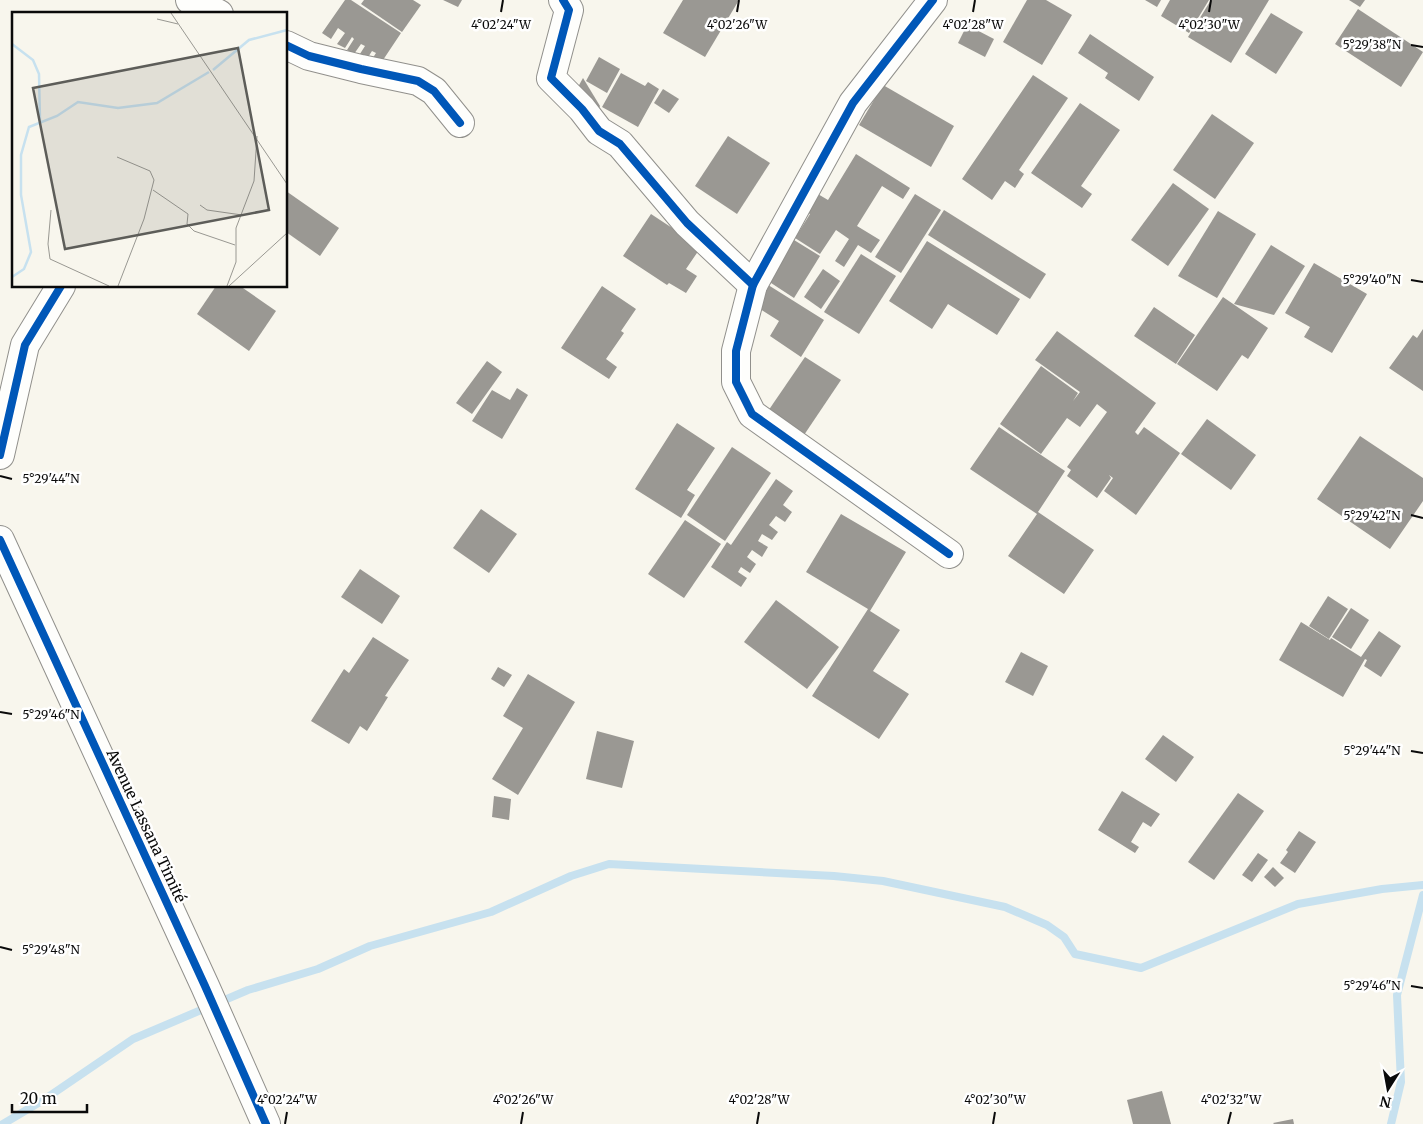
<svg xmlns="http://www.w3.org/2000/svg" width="1423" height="1124" viewBox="0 0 1423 1124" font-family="Merriweather,serif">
<rect width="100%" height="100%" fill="#f8f6ed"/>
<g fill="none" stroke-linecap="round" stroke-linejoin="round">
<g stroke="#c7e1ef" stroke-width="8">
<polyline points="3,1124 45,1099 133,1039 248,990 318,969 370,946 491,912 571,876 609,864 834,876 883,881 1005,907 1047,925 1064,937 1075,954 1141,968 1298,904 1382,889 1423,885"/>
<polyline points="1391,1124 1401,1082 1397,995 1423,895"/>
</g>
</g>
<g fill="#9a9893">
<polygon points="345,0 351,0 401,33 377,69 369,64 376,53 372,51 365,62 358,57 365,46 361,44 354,54 347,50 354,39 352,37 345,48 337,44 345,33 338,28 331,39 322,33"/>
<polygon points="364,0 413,0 421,5 402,32 361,4"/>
<polygon points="443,0 462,0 458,7"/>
<polygon points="683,0 739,0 705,57 663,33"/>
<polygon points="1027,0 1046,0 1072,15 1042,65 1003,42"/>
<polygon points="1145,0 1161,0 1157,7"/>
<polygon points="1170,0 1209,0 1189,33 1161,16"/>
<polygon points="1211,0 1269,0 1231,63 1188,37"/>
<polygon points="1349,0 1365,0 1360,7"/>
<polygon points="1358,9 1423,52 1401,87 1335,44"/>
<polygon points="1271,13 1303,32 1276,74 1245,54"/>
<polygon points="967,25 994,39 985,57 958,43"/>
<polygon points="1090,34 1154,77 1139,101 1105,78 1108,73 1078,53"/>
<polygon points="599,57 620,69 607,93 586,81"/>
<polygon points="621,73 645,86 648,82 659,89 638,127 602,107"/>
<polygon points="1033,75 1068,98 1019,170 1024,174 1015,188 1005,181 992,200 962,179"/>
<polygon points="583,78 600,106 598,110 573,96"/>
<polygon points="883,85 954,126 931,167 859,125"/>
<polygon points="663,89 679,99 669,113 654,103"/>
<polygon points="1080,103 1120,130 1081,186 1092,194 1082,208 1031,173"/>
<polygon points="1212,114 1254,143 1215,199 1173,170"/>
<polygon points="728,136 770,163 737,214 695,186"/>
<polygon points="856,154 910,188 903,199 882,186 857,226 880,240 871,253 858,245 844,267 835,261 849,239 836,230 820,254 795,238 810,214 800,208 811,190 828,200"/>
<polygon points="1173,183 1209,209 1168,266 1131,240"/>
<polygon points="286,191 339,228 320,256 286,232"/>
<polygon points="915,194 941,210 901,273 875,257"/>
<polygon points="944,210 1046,274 1030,299 928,235"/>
<polygon points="1218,211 1256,234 1217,298 1178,276"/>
<polygon points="651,214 701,247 686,269 697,276 686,293 669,283 667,285 623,256"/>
<polygon points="794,240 820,256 794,298 768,281"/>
<polygon points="927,241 1020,299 997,335 948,304 932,329 889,301"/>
<polygon points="1271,245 1305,266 1274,315 1234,304"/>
<polygon points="861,254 896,276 859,334 824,312"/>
<polygon points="1314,263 1367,294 1332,353 1304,337 1310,327 1285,313"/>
<polygon points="823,269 840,281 821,309 804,297"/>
<polygon points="765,283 824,320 801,357 770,336 779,321 752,304"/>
<polygon points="216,286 240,286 276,311 249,351 197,314"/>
<polygon points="602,286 636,309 621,331 624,333 606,359 617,367 609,379 561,348"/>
<polygon points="1223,297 1268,328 1248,359 1242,355 1217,391 1177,364"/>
<polygon points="1154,307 1195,335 1176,364 1134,336"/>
<polygon points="1423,329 1423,391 1389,368 1413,335 1417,338"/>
<polygon points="1057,331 1156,403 1135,432 1138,435 1144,427 1180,453 1136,515 1104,491 1113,478 1109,475 1111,478 1097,498 1067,476 1071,470 1067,467 1107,412 1097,404 1080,427 1067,418 1041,454 1000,424 1041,366 1078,393 1073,401 1080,392 1035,360"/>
<polygon points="805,357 841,380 802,438 766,414"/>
<polygon points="487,361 502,372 472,414 456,403"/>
<polygon points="517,388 528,395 502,439 472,421 492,390 510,400"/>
<polygon points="1207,419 1256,455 1231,490 1181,454"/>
<polygon points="677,423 715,448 687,490 695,495 681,518 635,489"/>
<polygon points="999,427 1065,471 1038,512 1094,550 1064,594 1008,556 1037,514 970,469"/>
<polygon points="1360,436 1423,478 1423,501 1390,549 1317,499"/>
<polygon points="732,447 771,473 725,541 687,515"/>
<polygon points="776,479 793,491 783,505 792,512 785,522 776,516 769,525 778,532 772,540 762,534 758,541 768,547 762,557 752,550 747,557 756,564 750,573 741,567 738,572 747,578 741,587 711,567 727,542 731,545"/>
<polygon points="481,509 517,534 489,573 453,548"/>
<polygon points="841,514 906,552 870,611 900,630 873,671 909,694 879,739 812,696 868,609 806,572"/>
<polygon points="685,520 721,544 684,598 648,574"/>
<polygon points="360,569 400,596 382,624 341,597"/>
<polygon points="1328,596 1348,609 1329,639 1309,626"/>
<polygon points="776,600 839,647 807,689 744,642"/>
<polygon points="1351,608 1369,620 1351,649 1332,637"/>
<polygon points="1301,622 1330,640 1331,638 1361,657 1379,631 1401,646 1381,677 1364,666 1367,660 1365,659 1343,697 1279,660"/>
<polygon points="373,637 409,660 385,696 388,697 367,731 360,726 349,744 311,721 344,669 349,673"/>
<polygon points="1021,652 1048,666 1033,696 1005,682"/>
<polygon points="498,667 512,675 504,687 491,679"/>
<polygon points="528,674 575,702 518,795 492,779 523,728 503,716"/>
<polygon points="597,731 634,741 622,788 586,779"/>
<polygon points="1163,735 1194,757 1176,782 1145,759"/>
<polygon points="1122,791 1160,814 1151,827 1143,822 1131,842 1139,847 1135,853 1098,830"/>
<polygon points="1238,793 1264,811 1214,880 1188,862"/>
<polygon points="494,796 511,799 509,820 492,817"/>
<polygon points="1299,831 1316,842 1295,873 1280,863 1288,852 1286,850"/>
<polygon points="1258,853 1268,860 1252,882 1242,875"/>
<polygon points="1273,867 1284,878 1275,887 1264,877"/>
<polygon points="1162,1091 1171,1124 1133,1124 1127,1100"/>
<polygon points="1293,1119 1294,1124 1274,1124 1273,1123"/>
</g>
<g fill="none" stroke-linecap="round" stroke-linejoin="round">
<defs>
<g id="minor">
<polyline points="190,0 219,14"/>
<polyline points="563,0 569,10 551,78 582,109 599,131 620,144 687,223 753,285"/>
<polyline points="933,0 853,103 753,285 736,351 736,382 752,414 949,554"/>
<polyline points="286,45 309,56 361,69 418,81 434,91 460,123"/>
<polyline points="0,455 25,345 61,286"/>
</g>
<polyline id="tertiary" points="0,540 205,986 266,1124"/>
</defs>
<use href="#minor" stroke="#91908c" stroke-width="30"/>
<use href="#tertiary" stroke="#91908c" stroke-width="30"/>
<use href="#minor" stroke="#fefefc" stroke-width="28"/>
<use href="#tertiary" stroke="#fefefc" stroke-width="28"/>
<defs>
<g id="cycleway">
<polyline points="563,0 569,10 551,78 582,109 599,131 620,144 687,223 753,285"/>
<polyline points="933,0 853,103 753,285 736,351 736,382 752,414 949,554"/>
<polyline points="286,45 309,56 361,69 418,81 434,91 460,123"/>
<polyline points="0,455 25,345 61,286"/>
<polyline points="0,540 205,986 266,1124"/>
</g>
</defs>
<use href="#cycleway" stroke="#fff" stroke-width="11"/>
<use href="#cycleway" stroke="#0057b8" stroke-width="8"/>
</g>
<path fill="none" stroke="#0a0a0a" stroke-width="2" d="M501,12L503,0M737,12L739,0M973,12L975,0M1209,12L1211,0M1411,45L1423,47M1411,280L1423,282M0,476L12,479M1411,515L1423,518M0,712L12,714M1411,751L1423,753M0,947L12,950M1411,986L1423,988M285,1124L287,1112M521,1124L523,1112M757,1124L759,1112M993,1124L995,1112M1228,1124L1231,1112"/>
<g text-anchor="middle" stroke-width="5" stroke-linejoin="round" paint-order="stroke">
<g font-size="15" fill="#0a0a0a" stroke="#fff">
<text transform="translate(146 826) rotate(65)" y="5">Avenue Lassana Timité</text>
</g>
</g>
<g transform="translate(12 12)">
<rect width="275" height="275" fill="#f8f6ed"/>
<path fill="none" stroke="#c7e1ef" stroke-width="2.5" d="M0,32L21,48L27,62L28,109M201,58L237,28L275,18M0,265L12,257L19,240L9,183V143L17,115L45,104L66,90L106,96L145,91L197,60"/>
<path fill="none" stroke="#999892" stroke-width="1" d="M159,1L275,172M145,7L166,12M105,145L138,159L142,168L132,207L106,274M141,178L176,202L175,212L182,219L223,233M188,193L195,198L230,203M39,198L36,232L38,247L97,274M215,274L224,250V216L242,169L245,124M217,274L275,221"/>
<path fill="#5d5d59" fill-opacity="0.15" stroke="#5d5d59" stroke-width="2.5" d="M226,36L257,198L53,237L21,76Z"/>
<rect width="275" height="275" fill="none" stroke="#0a0a0a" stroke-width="2.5"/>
</g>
<g font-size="12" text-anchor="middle" fill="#0a0a0a" stroke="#fff" stroke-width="5" stroke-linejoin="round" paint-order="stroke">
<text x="501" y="29">4°02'24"W</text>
<text x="737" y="29">4°02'26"W</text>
<text x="973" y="29">4°02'28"W</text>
<text x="1209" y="29">4°02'30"W</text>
<text x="1372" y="49">5°29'38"N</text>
<text x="1372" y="284">5°29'40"N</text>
<text x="51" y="483">5°29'44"N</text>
<text x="1372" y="520">5°29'42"N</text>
<text x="51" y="719">5°29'46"N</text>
<text x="1372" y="755">5°29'44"N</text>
<text x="51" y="954">5°29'48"N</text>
<text x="1372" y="990">5°29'46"N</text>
<text x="287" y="1104">4°02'24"W</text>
<text x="523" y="1104">4°02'26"W</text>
<text x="759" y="1104">4°02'28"W</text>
<text x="995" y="1104">4°02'30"W</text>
<text x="1231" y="1104">4°02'32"W</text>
</g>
<g transform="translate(1388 1089) rotate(191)" stroke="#ffffff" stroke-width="4" paint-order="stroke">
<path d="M0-4L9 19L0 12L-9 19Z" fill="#0a0a0a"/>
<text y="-8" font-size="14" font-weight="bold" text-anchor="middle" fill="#0a0a0a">N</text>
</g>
<path d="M12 1104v8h75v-8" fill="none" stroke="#0a0a0a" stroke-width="2.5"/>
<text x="20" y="1104" font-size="15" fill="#0a0a0a" stroke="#ffffff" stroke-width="4" paint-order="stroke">20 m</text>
</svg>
